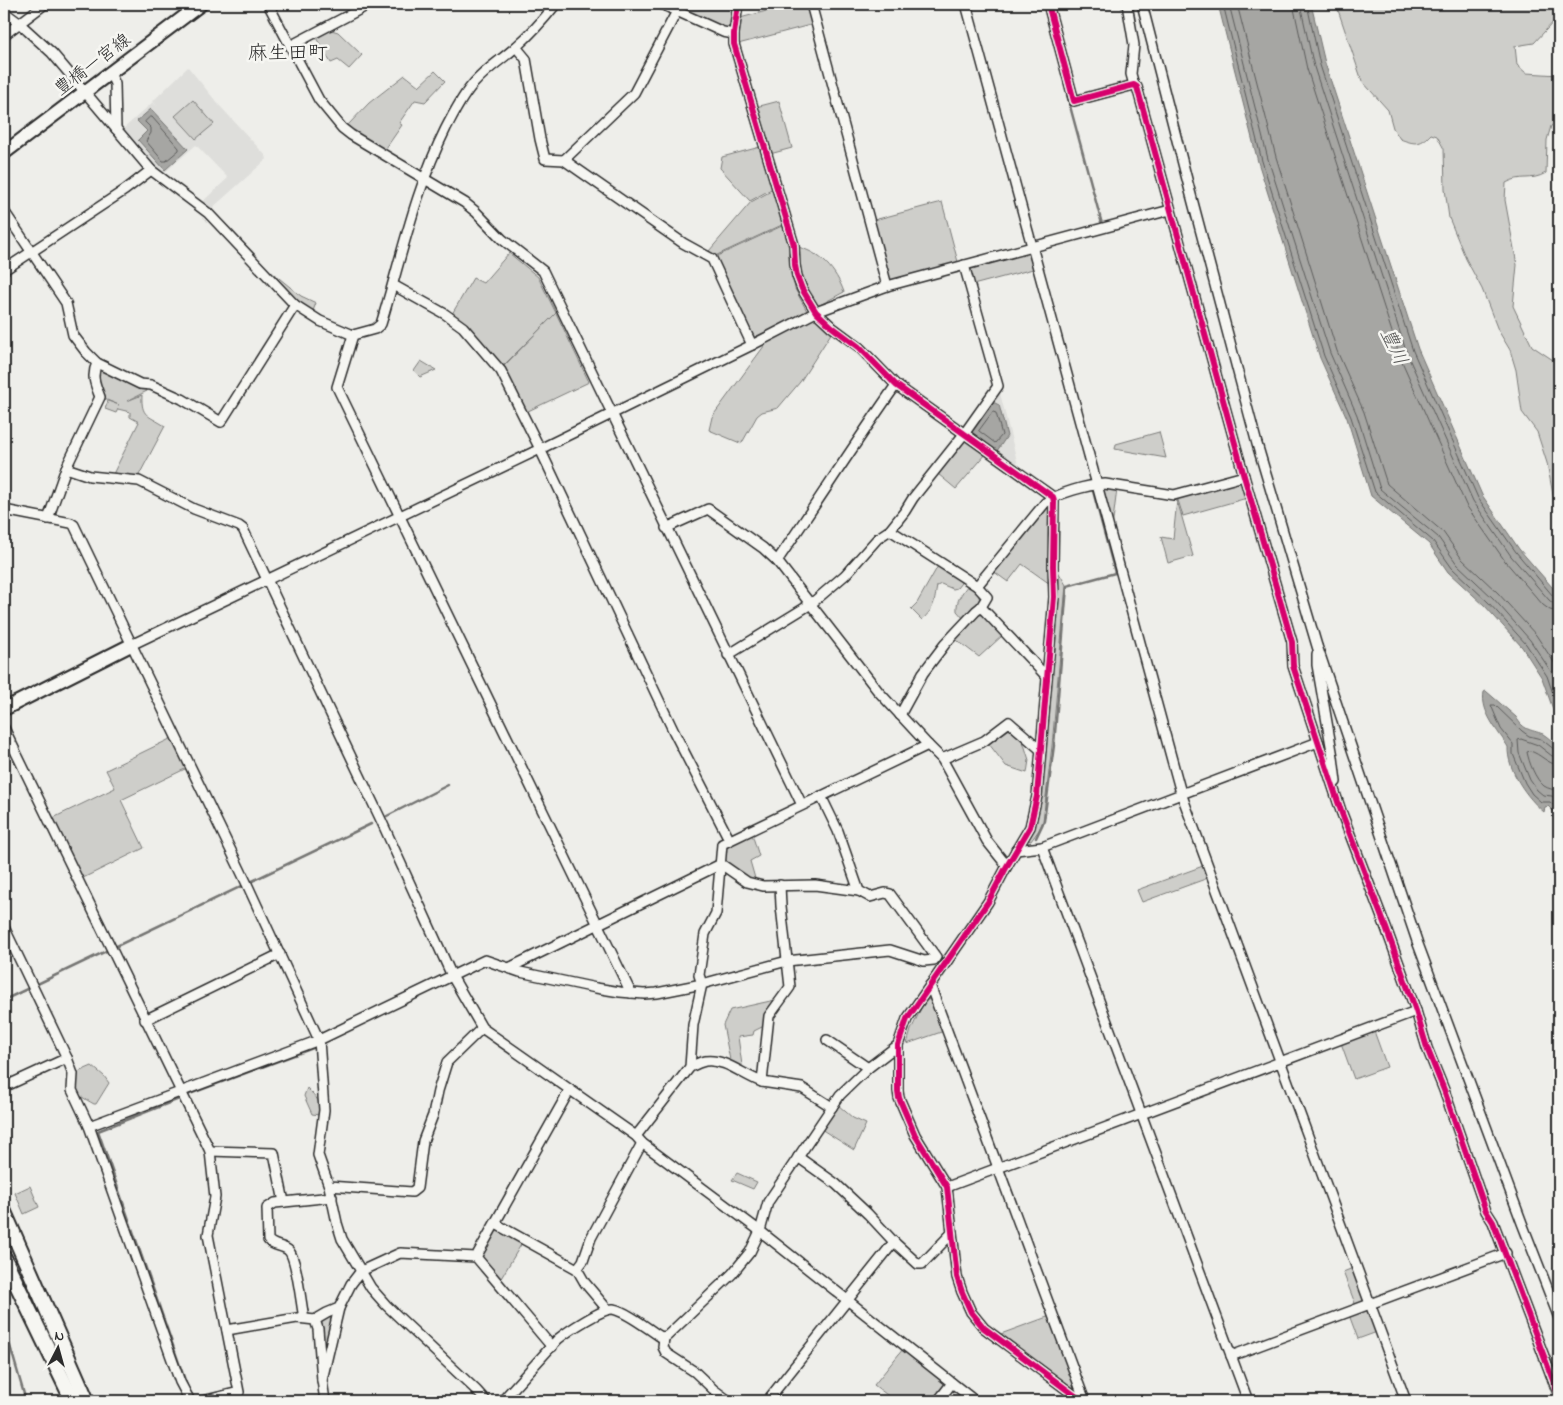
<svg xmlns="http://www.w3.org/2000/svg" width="1563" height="1405" viewBox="0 0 1563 1405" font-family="'Indie Flower','Klee One',sans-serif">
<rect width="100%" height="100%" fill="#eeeeea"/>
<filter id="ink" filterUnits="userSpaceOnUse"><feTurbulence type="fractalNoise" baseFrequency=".02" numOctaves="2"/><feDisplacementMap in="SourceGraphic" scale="10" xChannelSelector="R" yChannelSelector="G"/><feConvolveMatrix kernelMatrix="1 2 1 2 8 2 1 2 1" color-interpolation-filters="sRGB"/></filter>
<g filter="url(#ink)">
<g fill="#dededb">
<polygon points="188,67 219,105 266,156 267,159 210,210 201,203 228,178 196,145 164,173 153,165 122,130 153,102 157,106 153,101"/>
<polygon points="997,392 1000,393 1019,469 969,432"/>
</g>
<g fill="#cececa" stroke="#7c7c7a">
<polygon points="669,4 735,4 731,25 726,28"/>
<polygon points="793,4 808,4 814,24 738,44 740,18"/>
<path d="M1336,4H1559L1557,18L1534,43L1515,46L1517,65L1526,73L1559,75V121L1551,126L1547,140L1546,173C1530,182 1522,174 1506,183L1505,200L1517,265L1513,306L1532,346L1559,364V514L1554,500L1547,463L1537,432L1522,412L1516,370L1510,350L1498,330L1482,289L1466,259L1449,218L1445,189L1444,149L1437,136L1431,134C1420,146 1414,144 1400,139L1393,128L1388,110L1362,81Z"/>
<polygon points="328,29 338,32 362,55 349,69 338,60 331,63 315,36"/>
<polygon points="435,71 445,81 425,102 415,100 399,123 402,125 384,151 354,132 347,126 369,103 405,75 419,86"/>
<polygon points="193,100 214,124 196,139 175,116"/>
<polygon points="779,101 792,148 770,154 756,107"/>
<polygon points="760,147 773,188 750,201 720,168 722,157"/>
<polygon points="773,190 784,224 715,256 709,251 751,202"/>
<polygon points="942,202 958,262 890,280 874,220"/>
<polygon points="784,225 790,245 789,255 795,289 807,311 753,338 715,257"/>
<path d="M798,247C821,253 836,270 844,292L816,307L799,275Z"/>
<polygon points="1028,252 1033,269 973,285 968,268"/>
<polygon points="509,253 538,277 556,313 503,366 467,324 452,314 473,278 483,283"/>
<polygon points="274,274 301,296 316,303 313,311 297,302 274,276"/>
<polygon points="556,313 589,382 526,412 504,366"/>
<polygon points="812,317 817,317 832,332 800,382 778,408 762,412 757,416 743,441 740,443 709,430 712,417 770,338"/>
<polygon points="421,361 436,370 420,377 414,371"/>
<path d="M99,367L148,388L147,391L127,401L142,395C141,417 148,415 165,426L138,477L113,474L139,422L130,417V412L118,409L116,413L105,409L108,401L119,405L102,398L98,370Z"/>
<polygon points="1159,432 1166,458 1115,449 1116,444"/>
<polygon points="965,439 986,454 956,489 938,474"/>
<polygon points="1242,480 1247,498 1183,516 1177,497"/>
<polygon points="1101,488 1117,489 1112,528"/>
<polygon points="1177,500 1193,556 1168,563 1161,537 1173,539"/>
<polygon points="1050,503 1050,584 1022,564 1008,582 993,571"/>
<path d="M938,566L960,580L961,583L957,588L953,589L941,584L937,586C934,603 935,607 922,620L911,609L917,603Z"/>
<polygon points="1056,568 1066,585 1052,746 1043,821 1039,830 1031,841 1028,840 1027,838 1033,827"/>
<path d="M968,585C989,599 977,607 964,619L957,611C956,601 961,594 968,585Z"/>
<polygon points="981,612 1003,635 979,657 954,638"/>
<polygon points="1011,728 1022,738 1029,760 1027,773 1006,766 989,744"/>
<polygon points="172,738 187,768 121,800 144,848 81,879 51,819 115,788 106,770"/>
<path d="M752,834L759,856L750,861L756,882L750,880L725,863C720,844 738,841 752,834Z"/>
<polygon points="1203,866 1208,878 1142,902 1137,890"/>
<polygon points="931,998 944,1031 907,1044 911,1030 924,1002"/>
<polygon points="775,1000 766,1016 764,1026 754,1031 753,1035 738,1037 743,1072 731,1065 723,1025 730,1010"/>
<polygon points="1374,1031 1387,1067 1354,1079 1341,1043"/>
<path d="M92,1066L104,1076L109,1083L96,1104H94C74,1093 76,1094 78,1072Z"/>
<path d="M307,1088C317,1098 321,1101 319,1115L312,1114L304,1096Z"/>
<polygon points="838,1105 853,1118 866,1124 854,1150 821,1129"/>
<polygon points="737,1173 757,1182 753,1189 732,1180"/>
<polygon points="30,1186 39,1207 24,1214 15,1193"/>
<polygon points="499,1230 522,1243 500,1280 482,1258 481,1255 495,1232"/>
<polygon points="1353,1268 1366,1303 1356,1306 1343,1272"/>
<polygon points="1368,1308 1377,1332 1358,1339 1349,1315"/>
<polygon points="335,1313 322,1362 320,1321"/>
<polygon points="1050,1316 1079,1395 998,1335"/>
<polygon points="903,1349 948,1385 935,1401 895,1401 874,1385"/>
</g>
<g fill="#a6a6a3" stroke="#757573">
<polygon points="1218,4 1311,4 1325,63 1418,349 1482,495 1519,549 1559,595 1559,726 1542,678 1522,647 1485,606 1448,572 1429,544 1371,496 1347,418 1320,358 1258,162"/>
<polygon points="151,109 188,149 165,170 138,140 147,131 137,121"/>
<polygon points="993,402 999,405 1007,436 997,451 971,432"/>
<path d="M1486,691L1516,717C1524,731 1530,729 1543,734C1548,737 1554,743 1559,747V817L1548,806L1545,807L1544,812C1527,798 1507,770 1508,747C1499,732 1480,712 1484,692Z"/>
</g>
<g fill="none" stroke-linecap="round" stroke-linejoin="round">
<g stroke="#5c5c5b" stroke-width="1">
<polyline points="1223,4 1262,161 1324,356 1351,417 1375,492 1433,541 1452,568 1488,602 1526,644 1547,676 1559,711"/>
<polyline points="1229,4 1268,159 1330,353 1357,415 1380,489 1438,537 1457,564 1493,598 1530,640 1552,673 1559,692"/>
<polyline points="1237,4 1276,157 1337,351 1364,412 1387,484 1443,532 1462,559 1498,593 1536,635 1559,670"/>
<polyline points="1293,4 1307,69 1400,357 1466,505 1505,561 1543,605 1550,610 1559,612"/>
<polyline points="1300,4 1314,67 1407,354 1473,501 1511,556 1549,600 1554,604 1559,604"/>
<polyline points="1307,4 1320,65 1413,351 1478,498 1516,552 1553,596 1559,598"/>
<polygon points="150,117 152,117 179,148 179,150 166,161 163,161 146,141 151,133 151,128 145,122"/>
<polygon points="993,412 996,413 1002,435 995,443 979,431"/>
<polyline points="1559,751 1555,750 1541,739 1529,736 1522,731 1495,705 1491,705 1501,729 1513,744 1513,754 1525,783 1532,794 1541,802 1550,802 1559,810"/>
<polyline points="1559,757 1552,756 1538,745 1521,739 1518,740 1519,753 1530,780 1537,790 1543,795 1552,796 1559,801"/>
<path d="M1559,765C1547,764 1541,754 1530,751L1527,752C1529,762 1535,779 1544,786C1548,789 1554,789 1559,792"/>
</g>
<g stroke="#757573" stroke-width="2.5">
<polyline points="1067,95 1102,224"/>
<polyline points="387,816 448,785"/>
<polyline points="1036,838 1044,821 1054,745 1067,586 1115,573 1093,491"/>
<polyline points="4,1000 371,824"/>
<polyline points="187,1095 313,1048"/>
<polyline points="179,1099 98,1131 187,1386"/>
<polyline points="4,1325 26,1401"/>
</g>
<defs>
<g id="minor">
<polyline points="268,4 319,100 342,128 351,135 465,203 476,212 502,239 543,271 802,805"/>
<polyline points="661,4 723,32 734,34"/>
<polyline points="738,4 734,34 734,44 794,245 795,265 797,276 802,289 816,312 832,327 859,347 896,385 1053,497 1054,502 1053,566 1054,597 1037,796 1030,827 1007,866 988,902 907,1019 898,1045 898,1091 899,1098 915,1135 947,1187 957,1277 962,1292 971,1312 984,1328 1082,1401"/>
<polyline points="811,4 887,286"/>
<polyline points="966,4 1181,793 1406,1401"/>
<polyline points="1048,4 1074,101 1130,86 1134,85 1137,87 1244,476 1292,642 1293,666 1341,811 1386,928 1416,1011 1427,1048 1444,1090 1486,1211 1493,1222 1559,1396"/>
<polyline points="1127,4 1134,45 1131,74 1134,85"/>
<polyline points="1142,4 1190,191 1257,444 1317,646 1418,944 1522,1223 1559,1318"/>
<path d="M4,12L19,23L52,53L151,170L208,213L295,305L320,321L353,335L375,329L381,324C401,259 415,190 446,128C454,113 462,96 474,83C487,68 503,59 517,46C532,33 544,19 556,4"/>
<polyline points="4,35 45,4"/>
<polyline points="290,46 370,4"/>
<polyline points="516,47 526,59 540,139 545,159 564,160 683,243 712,259 752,345"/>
<polyline points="110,73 115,84 116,129"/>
<polyline points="564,160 634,93 677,11"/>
<polyline points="4,211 66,303 73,335 86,352 97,363 140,384 151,385 182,399 221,422 295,305"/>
<polyline points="4,270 125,190 151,170"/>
<polyline points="393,285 445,314 463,327 501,371 540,449 674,732 729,839"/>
<polyline points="353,335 337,387 631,993"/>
<polyline points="66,468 90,476 139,481 194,509 239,526 243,529 381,820 452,976 482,1028 636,1136 642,1143 760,1231 975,1401"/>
<polyline points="4,510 71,523 74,525 247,884 319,1040 324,1110 318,1155 329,1186 337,1223 342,1239 371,1288 386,1305 476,1390 486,1401"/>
<path d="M48,519L66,468L100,397C95,384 91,376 97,363"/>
<polyline points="666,528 708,509 763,548 777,561 878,691 928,745 942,759 987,841 1007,866"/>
<path d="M890,530L977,586L1045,503C1058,493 1087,485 1105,484L1174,495L1244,476"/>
<path d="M777,561C817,503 855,443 896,385"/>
<polyline points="981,607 1047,677"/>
<polyline points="131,645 540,449 752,345 816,312 887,286 1170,210"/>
<polyline points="1317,654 1317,665 1333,757 1336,782"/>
<polyline points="728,655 811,604 845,575 878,538 890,530 905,511 913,498 964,434 998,386 964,265"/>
<polyline points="900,715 923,673 945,644 976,611 981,607 987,597 977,586"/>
<polyline points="4,728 210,1151 215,1197 208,1235 239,1392 202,1401"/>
<polyline points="942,759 984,741 1009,722 1041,750"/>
<polyline points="1042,847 1248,1401"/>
<polyline points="1016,850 1042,847 1318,742"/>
<polyline points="721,864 747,882 763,886 815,885 859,891"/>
<polyline points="780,885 781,906 790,987 769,1016 762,1082 802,1088 832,1107"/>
<polyline points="4,927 67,1058"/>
<polyline points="509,968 721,864"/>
<polyline points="930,985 1085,1401"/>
<polyline points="145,1020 280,954"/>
<polyline points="827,1040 868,1068"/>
<path d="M690,1067C694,1065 700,1062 705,1061C725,1058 744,1076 762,1082"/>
<polyline points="4,1087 67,1058 73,1074 72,1090 89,1126 180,1382 190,1401"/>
<polyline points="89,1126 319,1040 485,960 520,972 596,988 620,992 644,994 657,993 702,984 787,961 890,950 924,961 934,960 936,957 890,894 885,893 870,897 859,891 838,831 821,796"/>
<polyline points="636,1136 690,1067 693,1025 702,984 699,975 705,934 716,913 722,844 928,745"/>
<polyline points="210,1151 274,1153 284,1202"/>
<polyline points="798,1157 836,1184 868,1214 894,1242 918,1264 922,1264 952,1233"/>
<polyline points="329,1186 412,1192 417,1188 423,1141 433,1115 438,1091 447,1062 482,1028"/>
<polyline points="947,1187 1416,1011"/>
<polyline points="496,1224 577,1269 585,1283 607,1309"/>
<polyline points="476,1257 569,1091"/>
<polyline points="577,1269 583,1261 591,1238 642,1143"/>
<path d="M304,1318C301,1304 297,1260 289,1251C283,1245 274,1247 268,1240L267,1208L275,1203L332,1197"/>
<polyline points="315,1320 327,1313 339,1308 351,1284 361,1271 400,1253 476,1257 552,1347"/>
<polyline points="227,1330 297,1318 315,1320 318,1329 322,1380"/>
<polyline points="664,1337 663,1347 666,1353 695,1372 714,1390 729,1401"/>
<polyline points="1231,1356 1506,1253"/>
<polyline points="325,1401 322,1380 339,1308"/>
<path d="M502,1401L558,1339C568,1331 603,1308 613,1309C628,1312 648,1329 661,1337L667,1336L732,1274L750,1252L760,1231L768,1202L840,1095L868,1068L898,1045"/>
<polyline points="767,1401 894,1242"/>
<polyline points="938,1401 952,1383"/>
</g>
<g id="secondary">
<polyline points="4,153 201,4"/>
<polyline points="4,709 131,645"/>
</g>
<g id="primary">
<polyline points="4,1212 87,1401"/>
<polyline points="4,1258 73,1401"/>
</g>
</defs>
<use href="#minor" stroke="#2b2b2b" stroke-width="12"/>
<use href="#secondary" stroke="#2b2b2b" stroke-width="16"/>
<use href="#primary" stroke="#2b2b2b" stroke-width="18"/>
<use href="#minor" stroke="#f6f6f2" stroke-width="9"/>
<use href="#secondary" stroke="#f6f6f2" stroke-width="12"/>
<use href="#primary" stroke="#f6f6f2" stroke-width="14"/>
<defs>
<g id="cycleway">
<polyline points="738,4 734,34 734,44 794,245 795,265 797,276 802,289 816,312 832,327 859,347 896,385 1053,497 1054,502 1053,566 1054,597 1037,796 1030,827 1007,866 988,902 907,1019 898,1045 898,1091 899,1098 915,1135 947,1187 957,1277 962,1292 971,1312 984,1328 1082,1401"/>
<polyline points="1048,4 1074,101 1130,86 1134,85 1137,87 1244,476 1292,642 1293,666 1341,811 1386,928 1416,1011 1427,1048 1444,1090 1486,1211 1493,1222 1559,1396"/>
</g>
</defs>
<use href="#cycleway" stroke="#f6f6f2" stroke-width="9"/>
<use href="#cycleway" stroke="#d6006c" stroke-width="6"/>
</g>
</g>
<g text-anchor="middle" stroke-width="5" stroke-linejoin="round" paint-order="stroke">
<g font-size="18" fill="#2b2b2b" stroke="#f6f6f2">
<text transform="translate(92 64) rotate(-37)" y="6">豊橋一宮線</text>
</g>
<g font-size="19" font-style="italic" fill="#565655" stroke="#f6f6f2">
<text transform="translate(1395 346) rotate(65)" y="7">豊川</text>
</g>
<g font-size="20" fill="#2b2b2b" stroke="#f6f6f2">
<text x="288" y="59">麻生田町</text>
</g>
</g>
<rect width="1563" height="1405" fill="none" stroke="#f6f6f2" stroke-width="20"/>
<rect x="10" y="10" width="1543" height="1385" fill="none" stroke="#2b2b2b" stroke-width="2" filter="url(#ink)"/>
<g transform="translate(58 1348) rotate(6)" stroke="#f6f6f2" stroke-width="4" paint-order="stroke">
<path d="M0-4L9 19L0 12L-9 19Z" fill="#2b2b2b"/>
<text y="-8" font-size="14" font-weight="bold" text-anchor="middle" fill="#2b2b2b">N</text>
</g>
</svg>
